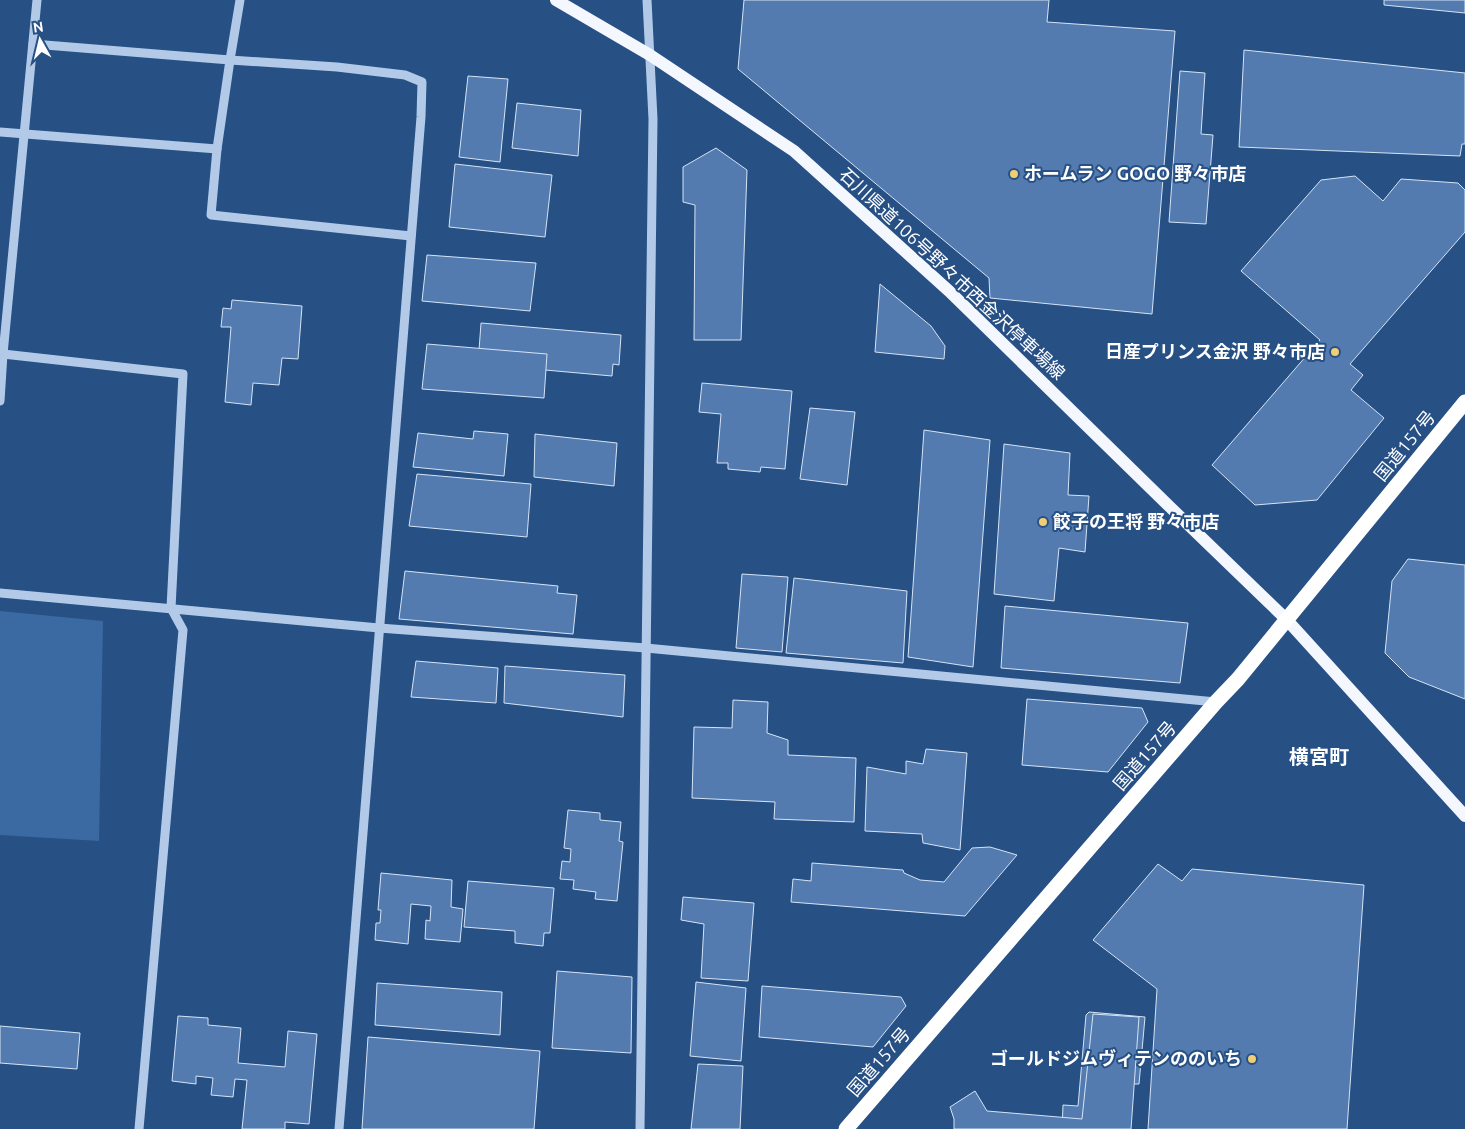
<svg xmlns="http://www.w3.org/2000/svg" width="1465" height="1129" viewBox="0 0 1465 1129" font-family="Ubuntu,'Noto Sans JP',sans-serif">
<rect width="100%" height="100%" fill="#275085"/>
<polygon fill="#3b69a2" points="0,611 103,621 99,841 0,835"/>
<g fill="#537baf" stroke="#d5e4f6">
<polygon points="744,0 1049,0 1047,22 1175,31 1152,314 990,298 989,278 738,69"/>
<polygon points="1384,0 1465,0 1465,13 1384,5"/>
<polygon points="1244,50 1465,73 1465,144 1462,144 1460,156 1239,147"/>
<polygon points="1180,71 1205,73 1201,134 1213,135 1206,224 1169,222"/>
<polygon points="468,76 508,79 500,162 459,157"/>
<polygon points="517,103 581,110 578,156 512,148"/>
<polygon points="716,148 747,170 741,340 694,340 695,205 683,202 683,167"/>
<polygon points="455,164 552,175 545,237 449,227"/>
<polygon points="1355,176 1383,201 1401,179 1458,183 1465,190 1465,232 1350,364 1363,375 1351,390 1384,418 1317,500 1255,505 1212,465 1320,340 1241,271 1321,180"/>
<polygon points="427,255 536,263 530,311 422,301"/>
<polygon points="880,284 931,326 945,346 944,359 875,352"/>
<polygon points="232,300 302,306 298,359 282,358 279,385 253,383 251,405 225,402 231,327 221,327 223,308 231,309"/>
<polygon points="481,323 621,335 619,365 613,364 612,376 478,364"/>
<polygon points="427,344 547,354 544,398 422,389"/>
<polygon points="702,383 792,391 785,469 761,467 760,472 728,469 728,463 717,463 721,414 699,412"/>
<polygon points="810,408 855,412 847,485 800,479"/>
<polygon points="924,430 990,440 973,667 908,657"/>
<polygon points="474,431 508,434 504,476 413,467 418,433 473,439"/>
<polygon points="535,434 617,443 614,486 534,477"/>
<polygon points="1004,444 1070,453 1068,495 1089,496 1085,552 1059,548 1054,601 994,594"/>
<polygon points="417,474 531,484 527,537 409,526"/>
<polygon points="1408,559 1465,565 1465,699 1409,677 1385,653 1392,581"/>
<polygon points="405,571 558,586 557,593 577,595 573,634 399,619"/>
<polygon points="742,574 788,577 782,652 736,648"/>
<polygon points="794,578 907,591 903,663 786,653"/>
<polygon points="1005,606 1188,623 1180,683 1001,668"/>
<polygon points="416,661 498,668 496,703 411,697"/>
<polygon points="505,666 625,675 623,717 504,703"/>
<polygon points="1027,699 1142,708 1148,722 1108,772 1022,765"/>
<polygon points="733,700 768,702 767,733 788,740 788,755 856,758 854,822 774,819 775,802 692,798 694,727 732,728"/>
<polygon points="926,749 967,753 960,850 923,843 922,834 865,831 867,767 906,774 906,761 923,764"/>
<polygon points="568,810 600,813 600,820 621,822 619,841 623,842 617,901 595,899 596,892 573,889 574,880 560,879 562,861 570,862 571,849 564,848"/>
<polygon points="990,847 1017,855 965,916 791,902 793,879 811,881 812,863 903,870 904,873 920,880 944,882 972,848"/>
<polygon points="1158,864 1182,881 1192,869 1364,885 1347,1129 1148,1129 1157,989 1093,940"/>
<polygon points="381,873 452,880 451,907 463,909 460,942 425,939 426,920 430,921 431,906 411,904 408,944 375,940 376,923 380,923 381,910 378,910"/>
<polygon points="468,881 554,888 550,933 544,933 543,946 515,943 515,931 464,927"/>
<polygon points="683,897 754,903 748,981 701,978 704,924 681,920"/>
<polygon points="557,971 632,977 631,1053 552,1048"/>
<polygon points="696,982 746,988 741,1061 690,1056"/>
<polygon points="377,983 502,992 500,1035 375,1025"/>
<polygon points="762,986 901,997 906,1006 873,1047 759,1037"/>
<polygon points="1089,1012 1145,1017 1139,1084 1131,1084 1127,1129 1062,1129 1063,1105 1078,1106 1086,1015"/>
<polygon points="1093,1014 1139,1017 1131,1129 954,1129 954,1119 950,1107 975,1091 987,1111 1082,1119"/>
<polygon points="178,1016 208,1018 208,1025 241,1028 238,1063 285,1067 288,1031 317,1034 309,1124 285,1122 285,1129 242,1129 247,1080 235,1079 233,1097 211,1095 213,1078 196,1076 196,1084 172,1081"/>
<polygon points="0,1026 80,1033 77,1069 0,1063"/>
<polygon points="368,1037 540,1051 534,1129 362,1129"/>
<polygon points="698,1064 743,1066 740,1129 691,1129"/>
</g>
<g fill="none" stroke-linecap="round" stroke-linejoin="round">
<g stroke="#b2cae8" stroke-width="9">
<polyline points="240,0 230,60 337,67 405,75 422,82 421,117 339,1129"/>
<polyline points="0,132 217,149 230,60 33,44"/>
<polyline points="217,149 211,215 411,236"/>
<polyline points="3,354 183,374 171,608 183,630 139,1129"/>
<polyline points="0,401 3,354 37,0"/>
<polyline points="0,593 379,628 646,648 1216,702"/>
<polyline points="640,1129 653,119 647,0"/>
</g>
<polyline stroke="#f4f7fe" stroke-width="12" points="556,0 650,55 794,151 949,291 1171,508 1287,620 1465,816"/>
<polyline stroke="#fff" stroke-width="15" points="846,1129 1216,702 1238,679 1465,402"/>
</g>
<g fill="#f0ce77" stroke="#275085" stroke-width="2">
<circle cx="1014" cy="174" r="5"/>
<circle cx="1335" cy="352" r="5"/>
<circle cx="1043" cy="522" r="5"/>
<circle cx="1252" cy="1059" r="5"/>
</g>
<g text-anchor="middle" stroke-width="4" stroke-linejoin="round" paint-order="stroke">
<g font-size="18" font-weight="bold" fill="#fff" stroke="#275085" text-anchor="start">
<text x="1024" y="180">ホームラン GOGO 野々市店</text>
<text x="1325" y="358" text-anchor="end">日産プリンス金沢 野々市店</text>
<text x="1053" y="528">餃子の王将 野々市店</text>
<text x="1242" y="1065" text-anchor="end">ゴールドジムヴィテンののいち</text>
</g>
<g font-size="18" fill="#fff" stroke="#275085">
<text transform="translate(952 274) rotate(43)" y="6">石川県道106号野々市西金沢停車場線</text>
<text transform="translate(1405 446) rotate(-51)" y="6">国道157号</text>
<text transform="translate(1145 756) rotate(-49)" y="6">国道157号</text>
<text transform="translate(879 1062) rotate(-49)" y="6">国道157号</text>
</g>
<g font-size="20" font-weight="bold" fill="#fff" stroke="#275085">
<text x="1319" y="764">横宮町</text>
</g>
</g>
<g transform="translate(40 40) rotate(352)" stroke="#275085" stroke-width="4" paint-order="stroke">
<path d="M0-4L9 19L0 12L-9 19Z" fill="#ffffff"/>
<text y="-8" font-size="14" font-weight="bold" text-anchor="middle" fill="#ffffff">N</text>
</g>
</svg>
